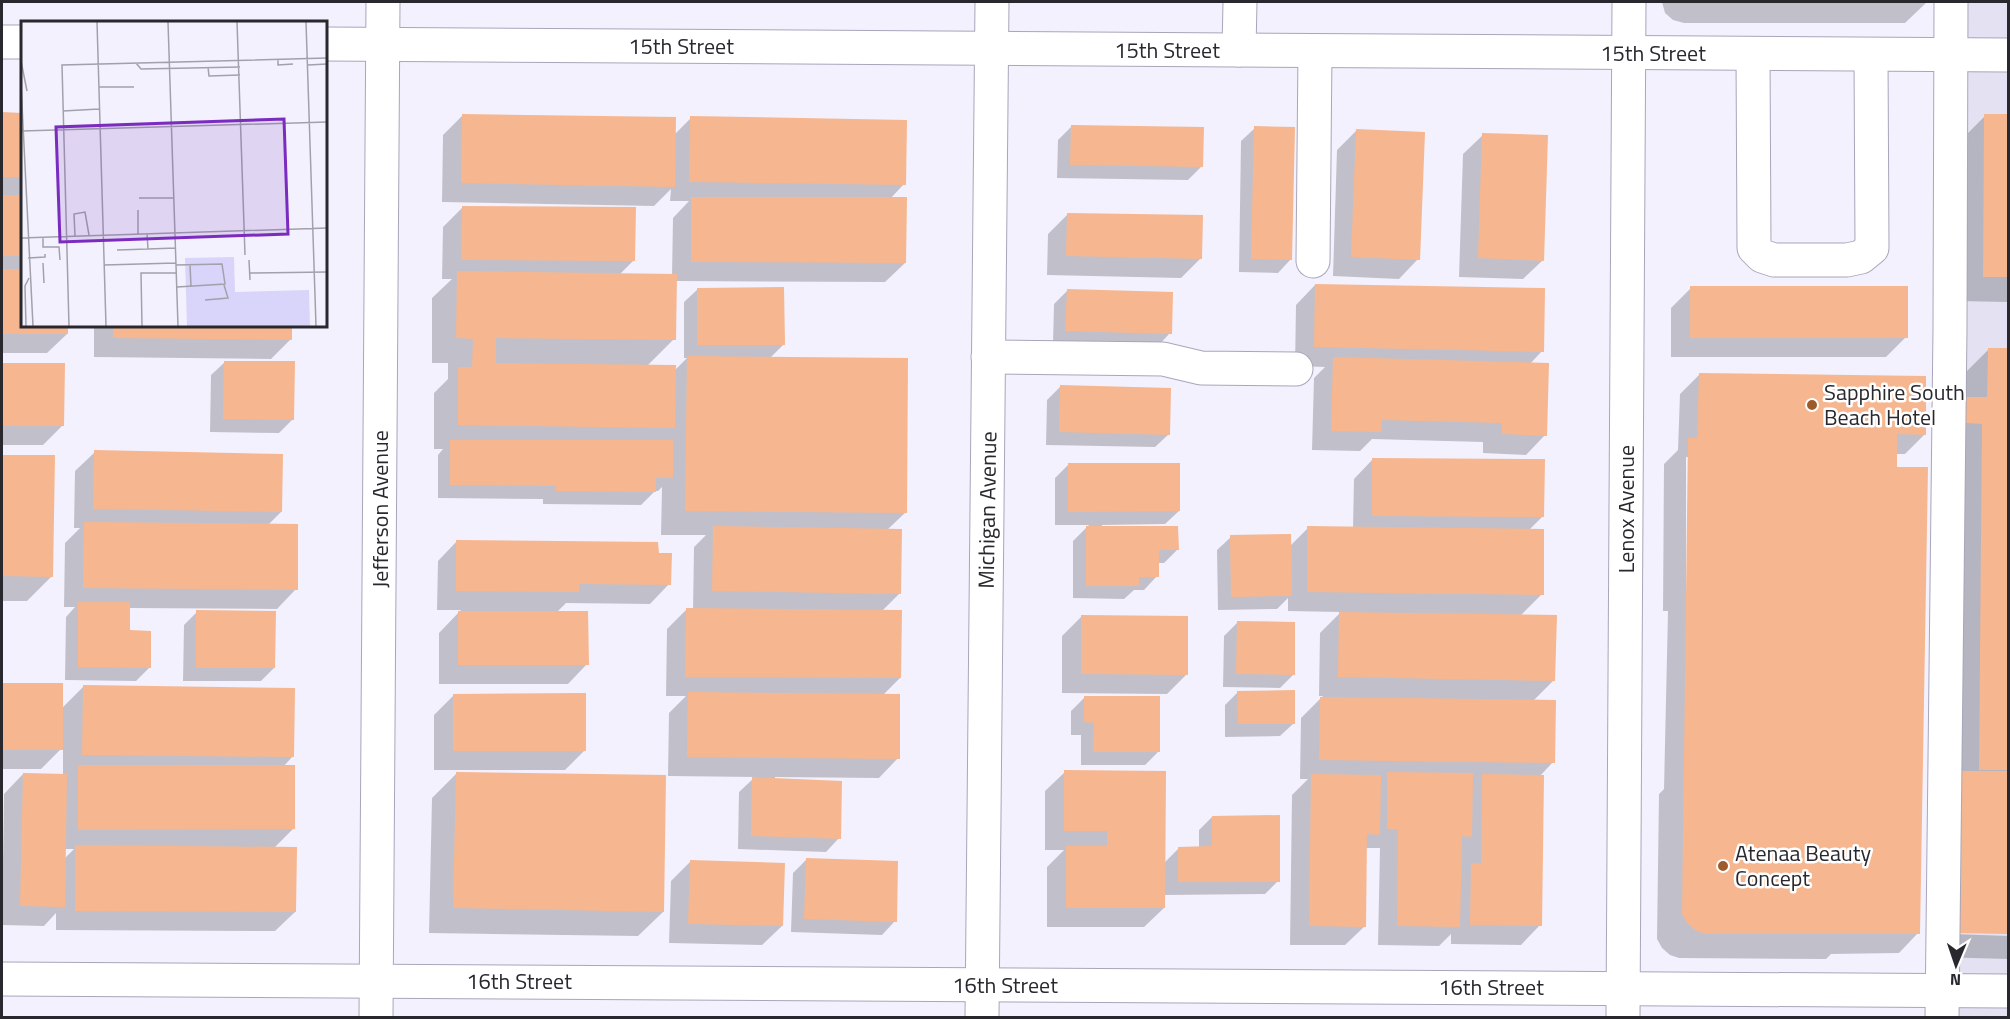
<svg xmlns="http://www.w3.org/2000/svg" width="2010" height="1019" viewBox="0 0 2010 1019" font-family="'Titillium Web',sans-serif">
<rect width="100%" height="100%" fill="#f2f1fd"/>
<polygon fill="#e3e1f2" points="1961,2 2008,2 2008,1017 1952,1018"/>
<g fill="#0003" fill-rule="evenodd">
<polygon points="1662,2 1927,2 1905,23 1684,23 1673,20 1665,13"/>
<polygon points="2,114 22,114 22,326 67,326 67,334 47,353 2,353"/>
<polygon points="462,116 675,134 691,118 904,184 890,199 905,263 885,282 675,281 674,339 647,366 674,371 687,358 684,358 684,302 698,289 784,344 769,359 906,512 887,530 899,594 882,611 900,678 883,695 898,758 879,778 775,777 775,780 839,838 826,852 738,849 739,792 755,777 668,776 669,713 686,696 666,696 667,629 686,610 693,610 694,547 706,535 661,535 662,487 658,491 655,491 641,505 543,504 543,499 438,498 438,455 443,449 434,449 434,393 448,379 448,363 432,363 432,298 452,279 442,279 443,227 462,208 634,260 619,275 672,276 673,218 689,201 670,201 671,189 654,206 442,202 443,135"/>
<polygon points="1985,116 2008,116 2008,302 1958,301 1960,141"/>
<polygon points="1072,126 1201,167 1188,180 1057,178 1058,140"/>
<polygon points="1255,128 1291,259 1278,273 1239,272 1241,141"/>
<polygon points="1356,131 1418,259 1399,279 1333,276 1337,150"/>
<polygon points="1483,135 1543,260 1523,279 1459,277 1463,154"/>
<polygon points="1068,214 1201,258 1181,278 1047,275 1048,234"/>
<polygon points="1315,285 1542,351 1530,364 1545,435 1526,455 1483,453 1483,442 1372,439 1360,451 1312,450 1314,378 1325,367 1295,366 1296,305"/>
<polygon points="1691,288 1906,337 1886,357 1671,357 1671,308"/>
<polygon points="1067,291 1170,333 1157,347 1053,344 1054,304"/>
<polygon points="94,326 291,326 291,339 271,359 94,357"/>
<polygon points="1988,350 2008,350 2008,932 1952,931 1952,934 2008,936 2008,959 1935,957 1963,375"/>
<polygon points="225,362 292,420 279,433 210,432 211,375"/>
<polygon points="2,365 63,365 63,425 43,445 2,445"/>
<path d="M1700,374L1925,434L1905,454H1895L1918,933L1899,953L1831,954L1826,959L1679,958L1670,955L1662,948L1657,939L1659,794L1664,789L1668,611H1663L1664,464L1678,450L1680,394ZM1686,457H1689V594H1686Z"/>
<polygon points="1061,386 1169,434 1155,447 1046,445 1047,400"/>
<polygon points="95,452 281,512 268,525 296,589 277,609 129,608 128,632 149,668 136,681 65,680 66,617 75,607 64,607 65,543 80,528 74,528 75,471"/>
<polygon points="2,456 53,457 52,576 27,601 2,601"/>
<polygon points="1373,459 1543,516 1529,530 1542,594 1520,616 1554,680 1533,701 1553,762 1540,776 1540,925 1521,945 1451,944 1451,934 1439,946 1378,945 1380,848 1366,848 1365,926 1345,945 1290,945 1292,795 1308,779 1300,779 1301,718 1323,696 1319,696 1320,633 1341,612 1288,611 1288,598 1277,609 1218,610 1217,550 1231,537 1290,546 1308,528 1353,528 1354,479"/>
<polygon points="1068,465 1179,511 1165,524 1102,525 1102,528 1177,550 1164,563 1157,563 1157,576 1144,590 1134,590 1124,599 1073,598 1073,541 1089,525 1055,525 1055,478"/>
<polygon points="457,541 657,554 669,584 650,604 566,603 557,612 587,664 568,684 439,684 439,633 461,610 437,610 438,561"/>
<polygon points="197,612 274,668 261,681 183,681 184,625"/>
<polygon points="1082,616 1186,675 1167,694 1062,693 1062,636"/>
<polygon points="1237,623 1293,675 1280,688 1223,687 1224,636"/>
<path d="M61,684V709L83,687L293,756L283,767L293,829L274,848L295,912L275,931L56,930V913L44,926L2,925L4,794L23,774L63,775V747L41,769H2V685ZM64,849H74L64,859Z"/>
<polygon points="1238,692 1294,723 1280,736 1225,737 1225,705"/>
<polygon points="453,696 585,750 565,770 434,770 434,715"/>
<polygon points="1085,697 1158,752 1145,765 1081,765 1081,735 1071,735 1071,711"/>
<polygon points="1065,772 1164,863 1179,848 1199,848 1199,830 1212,817 1278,881 1265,894 1164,895 1164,908 1144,927 1047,927 1047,867 1064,850 1045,850 1045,791"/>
<polygon points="457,773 663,912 638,936 429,933 432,798"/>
<polygon points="806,860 895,921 882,935 791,932 793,873"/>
<polygon points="691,861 782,926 762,945 669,943 671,881"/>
</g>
<g fill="#f6b68f">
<polygon points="2,112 22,113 22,177 2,177"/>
<polygon points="462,114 676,117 675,187 461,183"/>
<polygon points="1984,114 2008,114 2008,277 1983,277"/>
<polygon points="690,116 907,120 906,185 689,182"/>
<polygon points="1071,125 1204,127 1203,167 1070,165"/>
<polygon points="1254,126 1295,127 1292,260 1251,259"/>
<polygon points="1356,129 1425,132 1420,260 1351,257"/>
<polygon points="1482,133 1548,135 1544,261 1478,258"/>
<rect x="2" y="195" width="20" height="61"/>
<polygon points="691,197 907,197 906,263 691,262"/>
<polygon points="462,206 636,207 635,261 461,260"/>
<polygon points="1067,213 1203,215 1202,259 1066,256"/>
<polygon points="2,269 22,269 22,326 68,326 68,334 2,334"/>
<polygon points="457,271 677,274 676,340 496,338 496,363 676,365 675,428 458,425 458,367 472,367 473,339 456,338"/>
<polygon points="1315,284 1545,288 1544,352 1314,347"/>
<rect x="1690" y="286" width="218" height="52"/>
<polygon points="784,287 785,345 697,345 697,288"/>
<polygon points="1067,289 1173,292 1172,334 1065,331"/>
<polygon points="113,326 292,326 292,340 113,338"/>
<polygon points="1988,348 2008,348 2008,770 1979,770 1982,424 1966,423 1966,397 1987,397"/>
<polygon points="687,356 908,358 907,513 685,511"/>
<polygon points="1333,357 1549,363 1547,436 1502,434 1502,423 1381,420 1382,432 1331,431"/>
<polygon points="224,361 295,361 294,420 223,419"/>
<polygon points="2,363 65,363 64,426 2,426"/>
<polygon points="1699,373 1926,376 1926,435 1897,434 1897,467 1928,467 1920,934 1704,934 1695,930 1687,923 1682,914 1688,438 1697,438"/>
<polygon points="1060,385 1171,388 1170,435 1059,432"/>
<polygon points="450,440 673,440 673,478 656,478 656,492 556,491 556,486 450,485"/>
<polygon points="94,450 283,454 282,512 93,509"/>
<polygon points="2,455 55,455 53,577 2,576"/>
<polygon points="1372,458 1545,459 1544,517 1372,516"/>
<polygon points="1068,463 1180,463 1180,511 1068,512"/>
<polygon points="84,522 298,524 298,590 83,588"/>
<polygon points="713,526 902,529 901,594 712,591"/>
<polygon points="1086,526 1178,526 1179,550 1159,550 1159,577 1139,577 1139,586 1086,586"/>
<polygon points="1307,526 1544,529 1544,595 1307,592"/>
<polygon points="1291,534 1292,596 1231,597 1230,535"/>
<polygon points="456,540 658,542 659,553 672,553 671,585 579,584 579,592 456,591"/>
<polygon points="78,602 130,602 130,630 151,631 151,668 78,667"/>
<polygon points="686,608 902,610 901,678 685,677"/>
<polygon points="196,610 276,611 275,668 196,668"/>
<polygon points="458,611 588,611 589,665 458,665"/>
<polygon points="1339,612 1557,615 1555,681 1338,677"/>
<polygon points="1081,615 1188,616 1188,675 1081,674"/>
<polygon points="1237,621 1295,622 1295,675 1236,674"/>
<rect x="2" y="683" width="61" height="67"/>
<polygon points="83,685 295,688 294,757 82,755"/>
<polygon points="1295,690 1295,724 1238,724 1237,691"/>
<polygon points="688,692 900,694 900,759 687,757"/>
<polygon points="586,693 586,751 453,751 453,694"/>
<polygon points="1084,696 1160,696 1160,752 1093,752 1094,723 1084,722"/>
<polygon points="1320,697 1556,700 1555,763 1319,760"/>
<polygon points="78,765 295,765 295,829 78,830"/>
<polygon points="1064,770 1166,771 1165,908 1066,908 1066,846 1107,846 1107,831 1064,831"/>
<polygon points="1961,771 2008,771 2008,934 1960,933"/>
<polygon points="456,772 666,775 664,912 453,908"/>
<polygon points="1387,772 1473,773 1472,837 1462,836 1460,927 1397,926 1398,829 1387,829"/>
<polygon points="23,773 67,774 65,907 20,906"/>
<polygon points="1311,774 1381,775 1380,835 1367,834 1366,927 1309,926"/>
<polygon points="1482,774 1544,775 1542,926 1470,925 1471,863 1481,864"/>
<polygon points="752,777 842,781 841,839 751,836"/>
<polygon points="1280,815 1280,882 1178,882 1178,847 1212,846 1212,816"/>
<polygon points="75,845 297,847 296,912 75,911"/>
<polygon points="806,858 898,861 897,922 804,919"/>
<polygon points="690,860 785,863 783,926 688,924"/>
</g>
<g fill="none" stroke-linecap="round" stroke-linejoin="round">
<defs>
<g id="minor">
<polyline points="2,42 22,42"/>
<polyline points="326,44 2008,55"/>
<polyline points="1239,50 1240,2"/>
<polyline points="1753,54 1754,248 1762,256 1774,260 1847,260 1861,257 1872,248 1871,55"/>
<polyline points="1313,261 1315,51"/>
<polyline points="988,357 1163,359 1201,368 1296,369"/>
<polyline points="2,979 2008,991"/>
<polyline points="376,1018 383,2"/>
<polyline points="982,1018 992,2"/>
<polyline points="1623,1018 1629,2"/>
<polyline points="1942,1018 1950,328 1951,2"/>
</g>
</defs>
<use href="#minor" stroke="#a8a6ba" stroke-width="35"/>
<use href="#minor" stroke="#fff" stroke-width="33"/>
</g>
<g fill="#9e5a2b" stroke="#fff" stroke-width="2">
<circle cx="1812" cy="405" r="6"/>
<circle cx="1723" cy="866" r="6"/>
</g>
<g text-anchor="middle" stroke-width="5" stroke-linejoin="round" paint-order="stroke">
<g font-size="22" fill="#29282f" stroke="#fff">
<text x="681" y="54">15th Street</text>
<text x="1167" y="58">15th Street</text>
<text x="1653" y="61">15th Street</text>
<text transform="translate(380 509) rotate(-90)" y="8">Jefferson Avenue</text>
<text transform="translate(1626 509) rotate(-90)" y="8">Lenox Avenue</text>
<text transform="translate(987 510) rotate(-89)" y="8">Michigan Avenue</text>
<text x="519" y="989">16th Street</text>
<text x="1005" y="993">16th Street</text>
<text x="1491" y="995">16th Street</text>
</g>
<g font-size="22" fill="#29282f" stroke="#fff" text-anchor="start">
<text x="1824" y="400">Sapphire South<tspan x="1824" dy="25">Beach Hotel</tspan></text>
<text x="1735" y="861">Atenaa Beauty<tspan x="1735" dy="25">Concept</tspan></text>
</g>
</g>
<g transform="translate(21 21)">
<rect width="306" height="306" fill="#f2f1fd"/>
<path d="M213,236L214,271L288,269L289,305H166L164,237Z" fill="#d8d4fa"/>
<path fill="none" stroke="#a2a1ab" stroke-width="1.5" d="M76,1L85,305M147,1L157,305M216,1L224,234M285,1L295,305M257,38V44L272,43M0,40L6,70M0,41V1M115,42L120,48L219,46M287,44L306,43M187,46L188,55L219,54M0,64L12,305M78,66H113M42,90L78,88M1,110L306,101M118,177H153M117,189V213M126,213L127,228L155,227M54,215L53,193L64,191L68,214M22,216V226H38L39,239M0,217L306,207M96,229L127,228M7,237L24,236V233M228,239L229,259M22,242L23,262M83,244L155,242M155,244L201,243L204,263L156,266M169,244L170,266M229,252L306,251M184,279L207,277L203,264M5,305L4,265L8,257M48,305L41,44L306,37M121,305L120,252H155"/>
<path fill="#7b2cbf" fill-opacity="0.15" stroke="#7b2cbf" stroke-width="3" d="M263,98L267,213L39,221L35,106Z"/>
<rect width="306" height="306" fill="none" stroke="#29282f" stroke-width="3"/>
</g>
<rect width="2010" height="1019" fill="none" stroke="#29282f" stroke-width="6"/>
<g transform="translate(1956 965) rotate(182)" stroke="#ffffff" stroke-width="4.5" paint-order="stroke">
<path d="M0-4.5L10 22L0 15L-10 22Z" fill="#29282f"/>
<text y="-9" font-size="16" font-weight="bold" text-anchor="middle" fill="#29282f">N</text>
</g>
</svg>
